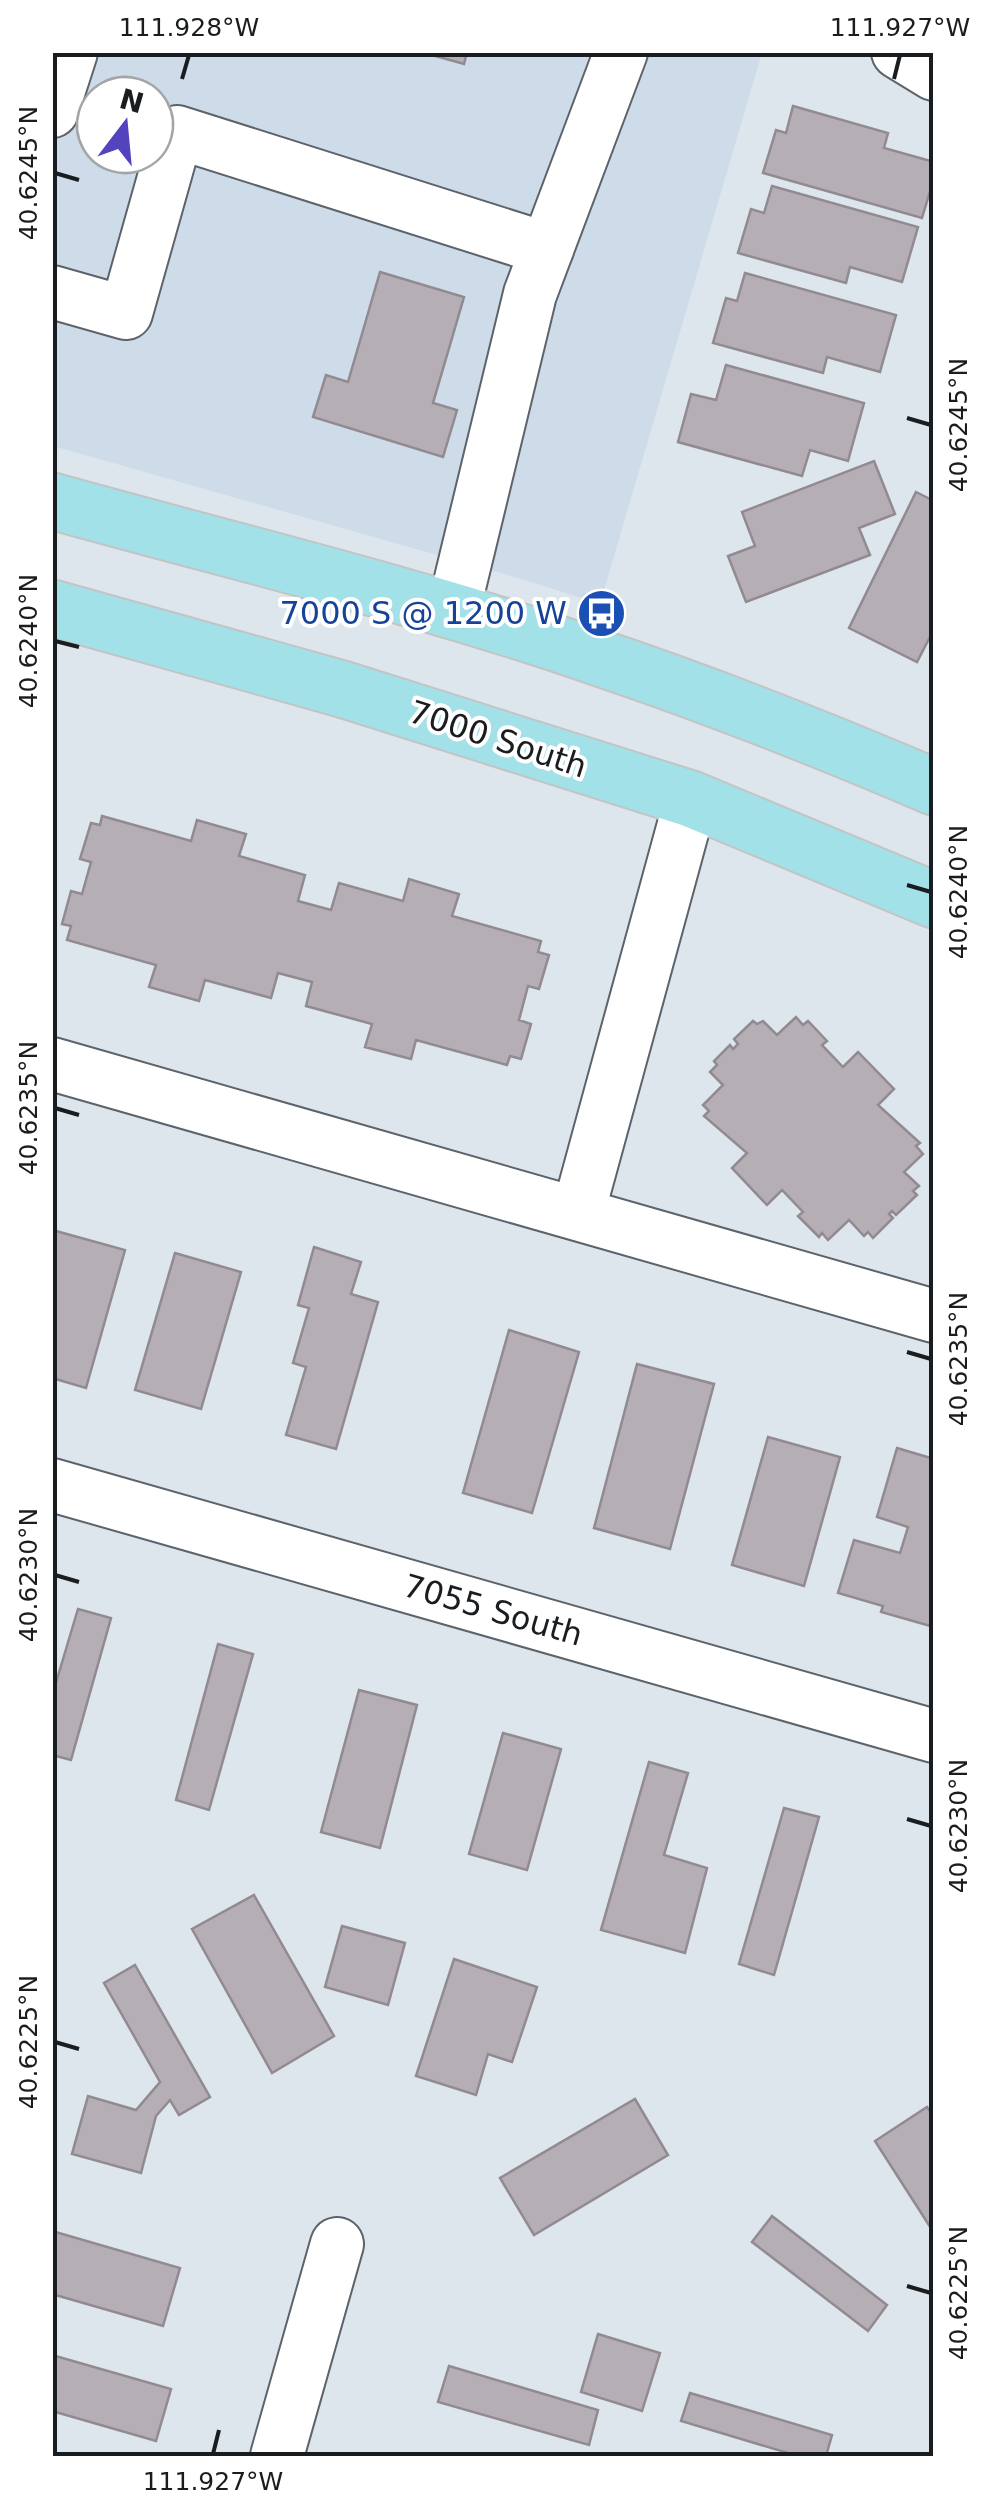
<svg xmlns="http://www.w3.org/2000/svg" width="986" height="2509" viewBox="0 0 986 2509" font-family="'DejaVu Sans',sans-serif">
<rect width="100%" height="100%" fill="#dee6ed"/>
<path fill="#cedce9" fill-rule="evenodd" d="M52,53H762L600,604L525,580L53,446ZM95,95H155V155H95Z"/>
<g fill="#b6aeb5" stroke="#918a91" stroke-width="2.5">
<polygon points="421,52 467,52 464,64"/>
<polygon points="793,106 888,133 884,148 934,162 934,178 922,218 763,173 776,130 786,133"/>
<polygon points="772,186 918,227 902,282 850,267 846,283 738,253 751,209 764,213"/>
<polygon points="380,272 464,297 433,403 457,410 443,457 313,417 326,375 348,382"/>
<polygon points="745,273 896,315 880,372 827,357 823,373 713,343 726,298 737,301"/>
<polygon points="726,365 864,403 848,461 810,450 802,476 678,442 691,394 716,400"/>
<polygon points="874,461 895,514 859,528 870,555 746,602 728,556 755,546 742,512"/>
<polygon points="916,492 934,501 934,629 917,662 849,628"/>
<polygon points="102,816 191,841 197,820 246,834 239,856 305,875 298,901 331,910 339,883 403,901 409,879 459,894 452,916 541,941 538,952 549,955 539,989 528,986 519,1020 531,1024 521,1059 510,1056 507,1065 416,1040 411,1059 365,1047 372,1024 306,1006 312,982 278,973 271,998 205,980 199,1001 149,987 156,965 67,940 71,926 62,924 71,891 82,894 91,862 80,859 91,823 100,825"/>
<polygon points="796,1017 803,1025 808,1021 827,1041 822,1045 843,1067 858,1052 894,1089 878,1105 920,1143 916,1146 923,1154 904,1172 919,1186 913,1191 917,1195 896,1215 892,1211 889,1214 893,1218 873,1238 868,1232 864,1236 849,1220 828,1240 822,1233 819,1237 798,1216 803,1212 782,1190 767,1205 732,1168 747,1153 704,1116 709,1111 703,1105 723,1085 710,1072 717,1065 714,1061 730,1045 733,1049 738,1044 734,1039 753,1021 757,1024 763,1021 777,1035"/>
<polygon points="56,1231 125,1250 86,1388 52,1378 52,1245"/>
<polygon points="314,1247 361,1262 351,1294 378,1302 336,1449 286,1435 306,1367 293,1363 309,1308 298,1305"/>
<polygon points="175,1253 241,1272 201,1409 135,1390"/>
<polygon points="509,1330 579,1352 532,1513 463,1493"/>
<polygon points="637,1364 714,1384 670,1549 594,1528"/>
<polygon points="768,1437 840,1457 804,1586 732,1565"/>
<polygon points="897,1448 934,1459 934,1627 881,1612 883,1606 838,1593 854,1540 900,1553 908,1527 877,1517"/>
<polygon points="78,1609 111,1618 71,1760 52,1755 52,1696"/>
<polygon points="218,1644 253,1654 209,1810 176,1800"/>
<polygon points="359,1690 417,1705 380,1848 321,1832"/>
<polygon points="503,1733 561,1749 527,1870 469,1854"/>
<polygon points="649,1762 688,1773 664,1855 707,1868 685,1953 601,1930"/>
<polygon points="784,1808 819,1817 774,1975 739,1964"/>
<polygon points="254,1895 334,2036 272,2073 192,1929"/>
<polygon points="342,1926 405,1943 388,2005 325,1987"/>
<polygon points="454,1959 537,1987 512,2062 488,2054 476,2095 416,2076"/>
<polygon points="135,1965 210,2097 179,2115 170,2100 156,2116 141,2173 72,2154 88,2096 136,2110 160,2082 104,1983"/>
<polygon points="635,2099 668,2155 534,2235 500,2178"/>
<polygon points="927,2107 934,2117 934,2233 875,2141"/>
<polygon points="772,2216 887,2305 868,2331 752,2242"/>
<polygon points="52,2231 180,2268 163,2326 52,2294"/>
<polygon points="598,2334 660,2353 642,2411 581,2392"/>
<polygon points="52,2355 171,2389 156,2441 52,2411"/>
<polygon points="449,2366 598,2410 589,2445 438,2402"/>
<polygon points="690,2393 832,2435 826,2456 798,2456 681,2421"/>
</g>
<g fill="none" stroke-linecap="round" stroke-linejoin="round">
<defs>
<g id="minor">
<polyline points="898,52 934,74"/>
<polyline points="52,111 71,52"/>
<polyline points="52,292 126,313 177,132 547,249"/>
<polyline points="453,612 530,294 621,52"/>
<polyline points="52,1064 934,1316"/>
<polyline points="578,1213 691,799"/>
<polyline points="52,1485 934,1736"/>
<polyline points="277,2456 337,2244"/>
</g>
<g id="major">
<path d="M52,501C235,552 421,596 600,658C713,696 824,740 934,787"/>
<polyline points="52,608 342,689 691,799 934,900"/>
</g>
</defs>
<use href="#minor" stroke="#5d636a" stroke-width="56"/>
<use href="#major" stroke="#c3c4c5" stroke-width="59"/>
<use href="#minor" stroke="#fff" stroke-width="52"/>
<use href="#major" stroke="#a3e1e9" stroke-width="55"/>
</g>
<path fill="none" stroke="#1a1d20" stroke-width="4" d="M182,79L189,55M894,79L900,55M55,173L79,180M907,418L931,425M55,641L79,647M907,885L931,892M55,1108L79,1115M907,1352L931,1359M55,1575L79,1582M907,1819L931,1826M55,2042L79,2049M907,2286L931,2293M213,2454L219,2430"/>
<defs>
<symbol id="bus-disc" viewBox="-11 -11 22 22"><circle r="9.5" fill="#1a4fb4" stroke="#fff"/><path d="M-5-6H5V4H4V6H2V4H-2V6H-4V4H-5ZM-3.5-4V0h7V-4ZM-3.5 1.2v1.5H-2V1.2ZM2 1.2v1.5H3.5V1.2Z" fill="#fff"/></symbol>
</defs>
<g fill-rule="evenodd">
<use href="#bus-disc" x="574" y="586" width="55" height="55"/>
</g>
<g text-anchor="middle" stroke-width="8" stroke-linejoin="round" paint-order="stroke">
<g font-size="32" fill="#164399" stroke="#fff" text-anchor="end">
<text x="567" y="624">7000 S @ 1200 W</text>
</g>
<g font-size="32" fill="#1a1d20" stroke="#fff">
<text transform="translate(498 739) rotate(18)" y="11">7000 South</text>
<text transform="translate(493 1610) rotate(16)" y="11">7055 South</text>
</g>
</g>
<rect width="986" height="2509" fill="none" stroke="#ffffff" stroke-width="110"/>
<g transform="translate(125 125) rotate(16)"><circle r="48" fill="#ffffff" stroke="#a3a5a6" stroke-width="2.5"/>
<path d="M0-8L18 38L0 25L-18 38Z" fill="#5244bc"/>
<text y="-15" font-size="28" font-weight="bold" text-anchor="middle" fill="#1a1d20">N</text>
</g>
<rect x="55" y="55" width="876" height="2399" fill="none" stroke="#1a1d20" stroke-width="4"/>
<g font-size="25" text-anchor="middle" fill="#1a1d20">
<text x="189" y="36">111.928°W</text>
<text x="900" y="36">111.927°W</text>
<text transform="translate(28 173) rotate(-90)" y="9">40.6245°N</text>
<text transform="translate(958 425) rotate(-90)" y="9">40.6245°N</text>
<text transform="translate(28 641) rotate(-90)" y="9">40.6240°N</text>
<text transform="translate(958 892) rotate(-90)" y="9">40.6240°N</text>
<text transform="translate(28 1108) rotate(-90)" y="9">40.6235°N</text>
<text transform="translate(958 1359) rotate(-90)" y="9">40.6235°N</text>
<text transform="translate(28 1575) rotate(-90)" y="9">40.6230°N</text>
<text transform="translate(958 1826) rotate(-90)" y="9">40.6230°N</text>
<text transform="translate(28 2042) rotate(-90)" y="9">40.6225°N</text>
<text transform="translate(958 2293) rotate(-90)" y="9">40.6225°N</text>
<text x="213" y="2490">111.927°W</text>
</g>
</svg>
